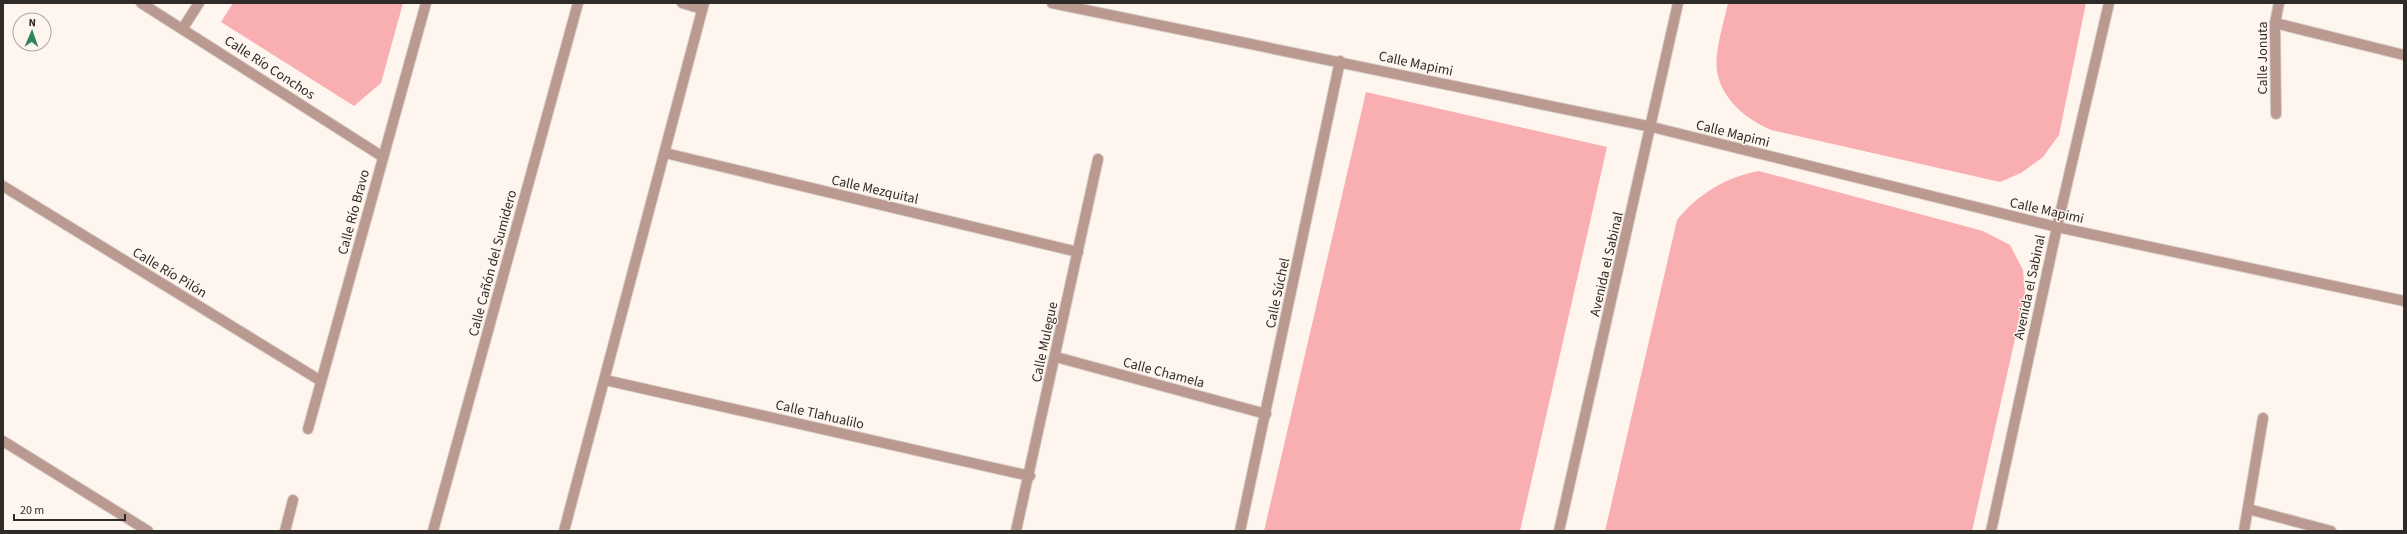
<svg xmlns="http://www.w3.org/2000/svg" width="2407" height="534" viewBox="0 0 2407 534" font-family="'Source Sans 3',sans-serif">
<rect width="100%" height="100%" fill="#fff5ef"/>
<g fill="#f9aeb2">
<polygon points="233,3 403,3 381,83 354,106 221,22"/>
<path d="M1728,3H2086L2059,135L2043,157L2021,173L2000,182L1771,130C1746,119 1722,100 1717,71C1714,52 1724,22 1728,3Z"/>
<polygon points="1366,92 1607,147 1520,531 1264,531"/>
<path d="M1759,171L1983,231L2010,245L2023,270L2025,294L1972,531H1605L1677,220C1698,194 1726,177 1759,171Z"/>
</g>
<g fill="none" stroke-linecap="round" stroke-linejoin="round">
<defs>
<g id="minor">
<polyline points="141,3 383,157"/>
<polyline points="682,3 702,9"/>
<polyline points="1052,3 1652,127 2057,227 2404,301"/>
<polyline points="2275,23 2404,55"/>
<polyline points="183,28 199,3"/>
<polyline points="2276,114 2275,23 2279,3"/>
<polyline points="665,153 1078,252"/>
<polyline points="3,186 321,381"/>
<polyline points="1056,357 1266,414"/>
<polyline points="605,380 1030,476"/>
<polyline points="308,429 426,3"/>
<polyline points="3,441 148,531"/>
<polyline points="2248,509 2331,531"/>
<polyline points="285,531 293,500"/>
<polyline points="433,531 578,3"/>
<polyline points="564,531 704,3"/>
<polyline points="1016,531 1098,159"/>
<polyline points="1240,531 1340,61"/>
<polyline points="1559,531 1678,3"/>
<polyline points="1991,531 2057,227 2109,3"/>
<polyline points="2244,531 2263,418"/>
</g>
</defs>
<use href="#minor" stroke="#dad1cb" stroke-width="12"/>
<use href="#minor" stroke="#ba9990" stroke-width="10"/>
</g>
<g text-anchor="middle" stroke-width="3" stroke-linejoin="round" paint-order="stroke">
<g font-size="14" fill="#2f2b28" stroke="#fff5ef">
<text transform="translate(2262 58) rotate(-90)" y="5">Calle Jonuta</text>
<text transform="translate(1416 63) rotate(12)" y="5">Calle Mapimi</text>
<text transform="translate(270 67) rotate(33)" y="5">Calle Río Conchos</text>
<text transform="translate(1733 133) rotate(14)" y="5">Calle Mapimi</text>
<text transform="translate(875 189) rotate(13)" y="5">Calle Mezquital</text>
<text transform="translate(2047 210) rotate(13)" y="5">Calle Mapimi</text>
<text transform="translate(353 212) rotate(-75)" y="5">Calle Río Bravo</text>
<text transform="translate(492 263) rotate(-75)" y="5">Calle Cañón del Sumidero</text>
<text transform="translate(1606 264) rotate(-77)" y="5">Avenida el Sabinal</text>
<text transform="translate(170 272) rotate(31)" y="5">Calle Río Pilón</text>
<text transform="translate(2029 287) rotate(-78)" y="5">Avenida el Sabinal</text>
<text transform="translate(1277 293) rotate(-78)" y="5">Calle Súchel</text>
<text transform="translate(1044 342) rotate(-78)" y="5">Calle Mulegue</text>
<text transform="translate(1164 372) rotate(15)" y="5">Calle Chamela</text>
<text transform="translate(820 414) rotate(13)" y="5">Calle Tlahualilo</text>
</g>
</g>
<rect width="2407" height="534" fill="none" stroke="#2f2b28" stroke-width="8"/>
<g transform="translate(32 32) rotate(2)"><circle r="19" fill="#fff5ef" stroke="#aca49f"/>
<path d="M0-3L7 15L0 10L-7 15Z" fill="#2f865a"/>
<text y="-6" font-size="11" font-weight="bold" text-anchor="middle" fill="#2f2b28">N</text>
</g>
<path d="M14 514v6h111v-6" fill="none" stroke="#2f2b28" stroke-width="2"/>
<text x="20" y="514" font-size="12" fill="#2f2b28" stroke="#fff5ef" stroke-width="3" paint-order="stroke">20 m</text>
</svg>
